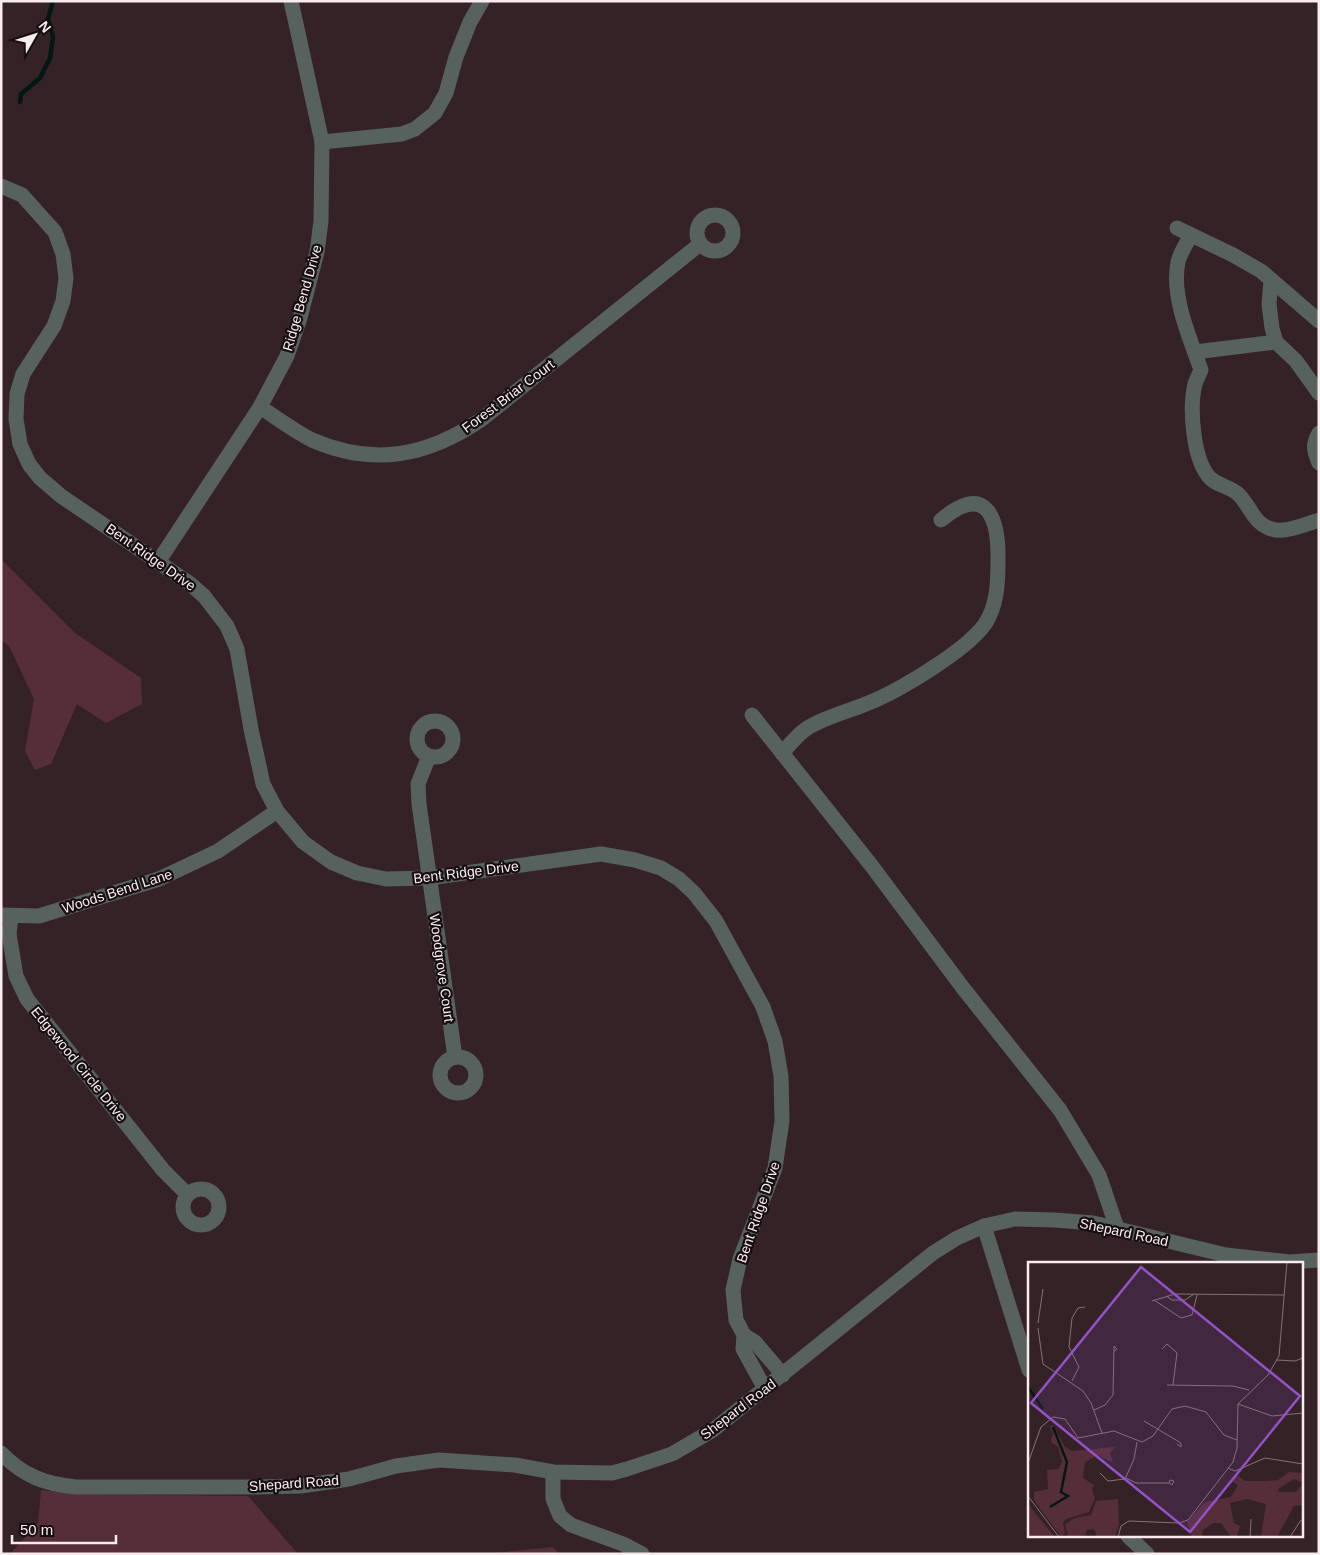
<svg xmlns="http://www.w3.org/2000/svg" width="1320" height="1555" viewBox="0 0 1320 1555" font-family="Helvetica,sans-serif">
<rect width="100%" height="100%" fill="#342227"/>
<g fill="#562e39">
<polygon points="1,559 75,633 141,678 142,704 106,723 77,704 51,764 35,770 25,751 34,699 9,646 1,640"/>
<polygon points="41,1490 80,1494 248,1496 298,1554 10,1554 38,1523"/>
<polygon points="553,1547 559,1554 494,1554 494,1553"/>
</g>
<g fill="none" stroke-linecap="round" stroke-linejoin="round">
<polyline stroke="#031813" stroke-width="4.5" points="20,102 21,94 40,78 50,58 53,37 48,19 53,1"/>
<g stroke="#57615e" stroke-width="15">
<polyline points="322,142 402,134 415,129 435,113 446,93 456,57 470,22 482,1"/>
<polyline points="1,186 22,195 55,232 63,254 66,278 63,301 54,326 23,374 17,394 16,419 20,444 29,464 40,478 61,496 189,583 204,596 227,626 237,649 251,729 263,784 277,811 303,842 331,862 357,873 386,879 429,878 601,854 635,860 661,868 679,879 694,893 716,921 763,1007 775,1041 781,1076 782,1121 775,1168 740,1259 733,1290 736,1320 744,1335 743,1349 765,1389"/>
<circle cx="715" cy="233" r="18"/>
<polyline points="1177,228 1233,255 1261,271 1319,321"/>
<path d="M1191,235C1187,243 1180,253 1178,262C1171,297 1190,338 1201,370C1199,375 1196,380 1195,384C1189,408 1193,462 1211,479C1219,486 1231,487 1238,494C1244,499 1249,509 1254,516C1271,540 1295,528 1319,520"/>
<polyline points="1271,280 1269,304 1272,328 1276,342 1296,361 1319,393"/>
<polyline points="1195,352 1276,342"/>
<path d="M260,407C277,418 294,431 312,440C374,467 428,456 482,419L700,244"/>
<path d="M1319,433C1312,445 1314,451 1319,463"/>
<polyline points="158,562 260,407 287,356 300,318 317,252 321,221 322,142 291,1"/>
<polyline points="752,715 871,865 963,988 1060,1110 1099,1175 1117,1228"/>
<circle cx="435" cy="739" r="18"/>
<path d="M782,753C790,745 797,735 806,729C824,717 847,712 866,704C897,692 966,651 985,624C997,606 998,583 998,562C999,520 988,481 941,520"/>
<polyline points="429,756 418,784 419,804 455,1057"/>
<polyline points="2,915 39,916 159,879 218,851 277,811"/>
<polyline points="11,916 9,934 16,976 27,999 163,1170 187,1194"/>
<circle cx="458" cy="1075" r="18"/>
<circle cx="201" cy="1207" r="18"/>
<polyline points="984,1226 1029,1370"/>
<polyline points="744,1335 755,1342 783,1375"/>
<path d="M1,1453C23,1476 45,1484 76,1487H257L301,1486L349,1479L396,1466L439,1460L515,1465L553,1472L612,1473L627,1469L672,1454L713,1430L933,1253L957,1238L984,1226L1015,1219L1055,1220L1093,1223L1226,1255L1289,1262L1319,1260"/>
<polyline points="553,1472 553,1499 560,1516 571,1525 623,1544 642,1554"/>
<polyline points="1128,1536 1147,1554"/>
</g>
</g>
<g text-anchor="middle" stroke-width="4.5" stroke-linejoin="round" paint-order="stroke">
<g font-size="14" fill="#f9ecef" stroke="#160e10">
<text transform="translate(302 298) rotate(-74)" y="5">Ridge Bend Drive</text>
<text transform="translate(508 396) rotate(-37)" y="5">Forest Briar Court</text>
<text transform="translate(151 557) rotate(35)" y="5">Bent Ridge Drive</text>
<text transform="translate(466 872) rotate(-7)" y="5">Bent Ridge Drive</text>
<text transform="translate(117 891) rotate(-18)" y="5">Woods Bend Lane</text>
<text transform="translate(442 968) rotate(82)" y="5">Woodgrove Court</text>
<text transform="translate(79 1064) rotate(51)" y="5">Edgewood Circle Drive</text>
<text transform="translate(758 1212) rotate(-71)" y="5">Bent Ridge Drive</text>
<text transform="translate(1124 1232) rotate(12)" y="5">Shepard Road</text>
<text transform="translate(738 1409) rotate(-37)" y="5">Shepard Road</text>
<text transform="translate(294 1483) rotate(-4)" y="5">Shepard Road</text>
</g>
</g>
<g transform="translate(1028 1262)">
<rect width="275" height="275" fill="#342227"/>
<path d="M25,163L37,185L44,189L87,185L82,191L85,201L70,193L57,200L55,216L66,223L64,228L67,236L61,250L38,257L35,261L37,271L33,275L6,238V230L20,227L19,208L30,207L34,200L30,185L23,180L25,171L22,165ZM261,210L275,211V243L266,244L249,275H233L238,242L219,237L202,241L206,261L212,264L209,274L203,275L193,261H185L175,268L174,275H164L159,260L177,240L203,235L210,223L203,219L208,212L217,219H239L250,218ZM266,217L275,221L268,230H251L250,227ZM90,237L91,263L87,275H69L66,267L59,268L57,273L40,275L37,262L47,256L63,253L68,239ZM0,242L27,275H0Z" fill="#562e39" fill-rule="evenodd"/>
<path fill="none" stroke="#031813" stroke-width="2.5" d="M0,125L15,147M22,245L40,234L33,230L39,200L25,165"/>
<path fill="none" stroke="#837377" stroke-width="1" d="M138,34L144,38H157L166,32M126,38L153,56L164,53L169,33M124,39L147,32L256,33M10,61L15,27M10,66L15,102L55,129L63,141L74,171M134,87L139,82L149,91L145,123M249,98L267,99L275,96M44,119L51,105L41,85L44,56L50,46L57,45M139,123L205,124L221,128M210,142L244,154L275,151M66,148L77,143L85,133L86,84L89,87L86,89M116,159L153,181V185L149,182M0,201L13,165L25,155L37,157L50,176L86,169L114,180L125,174L144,147L157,144L178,150L196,173L209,178M200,206L207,209L237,196L275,202M72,211L80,219L97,217L106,197L109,180M98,216L108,221H141M142,218L146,219L144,223L141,221ZM0,234L31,275M90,275L93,264L101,259L151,261L160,258L205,200L209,186L210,142L240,113L251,94L259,0M222,275L223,257M262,275L273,258"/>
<path fill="#9452c9" fill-opacity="0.15" stroke="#9452c9" stroke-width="2.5" d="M113,5L272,134L162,270L3,141Z"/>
<rect width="275" height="275" fill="none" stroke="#f9ecef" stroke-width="2.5"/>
</g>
<rect width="1320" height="1555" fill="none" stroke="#f9ecef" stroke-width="5"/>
<g transform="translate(35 35) rotate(51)" stroke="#160e10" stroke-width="4" paint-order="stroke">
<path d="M0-4L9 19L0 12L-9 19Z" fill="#f9ecef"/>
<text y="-8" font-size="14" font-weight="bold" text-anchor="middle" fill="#f9ecef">N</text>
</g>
<path d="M12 1535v8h104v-8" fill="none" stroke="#f9ecef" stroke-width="2.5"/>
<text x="20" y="1535" font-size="15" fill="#f9ecef" stroke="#160e10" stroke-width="4" paint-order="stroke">50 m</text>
</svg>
